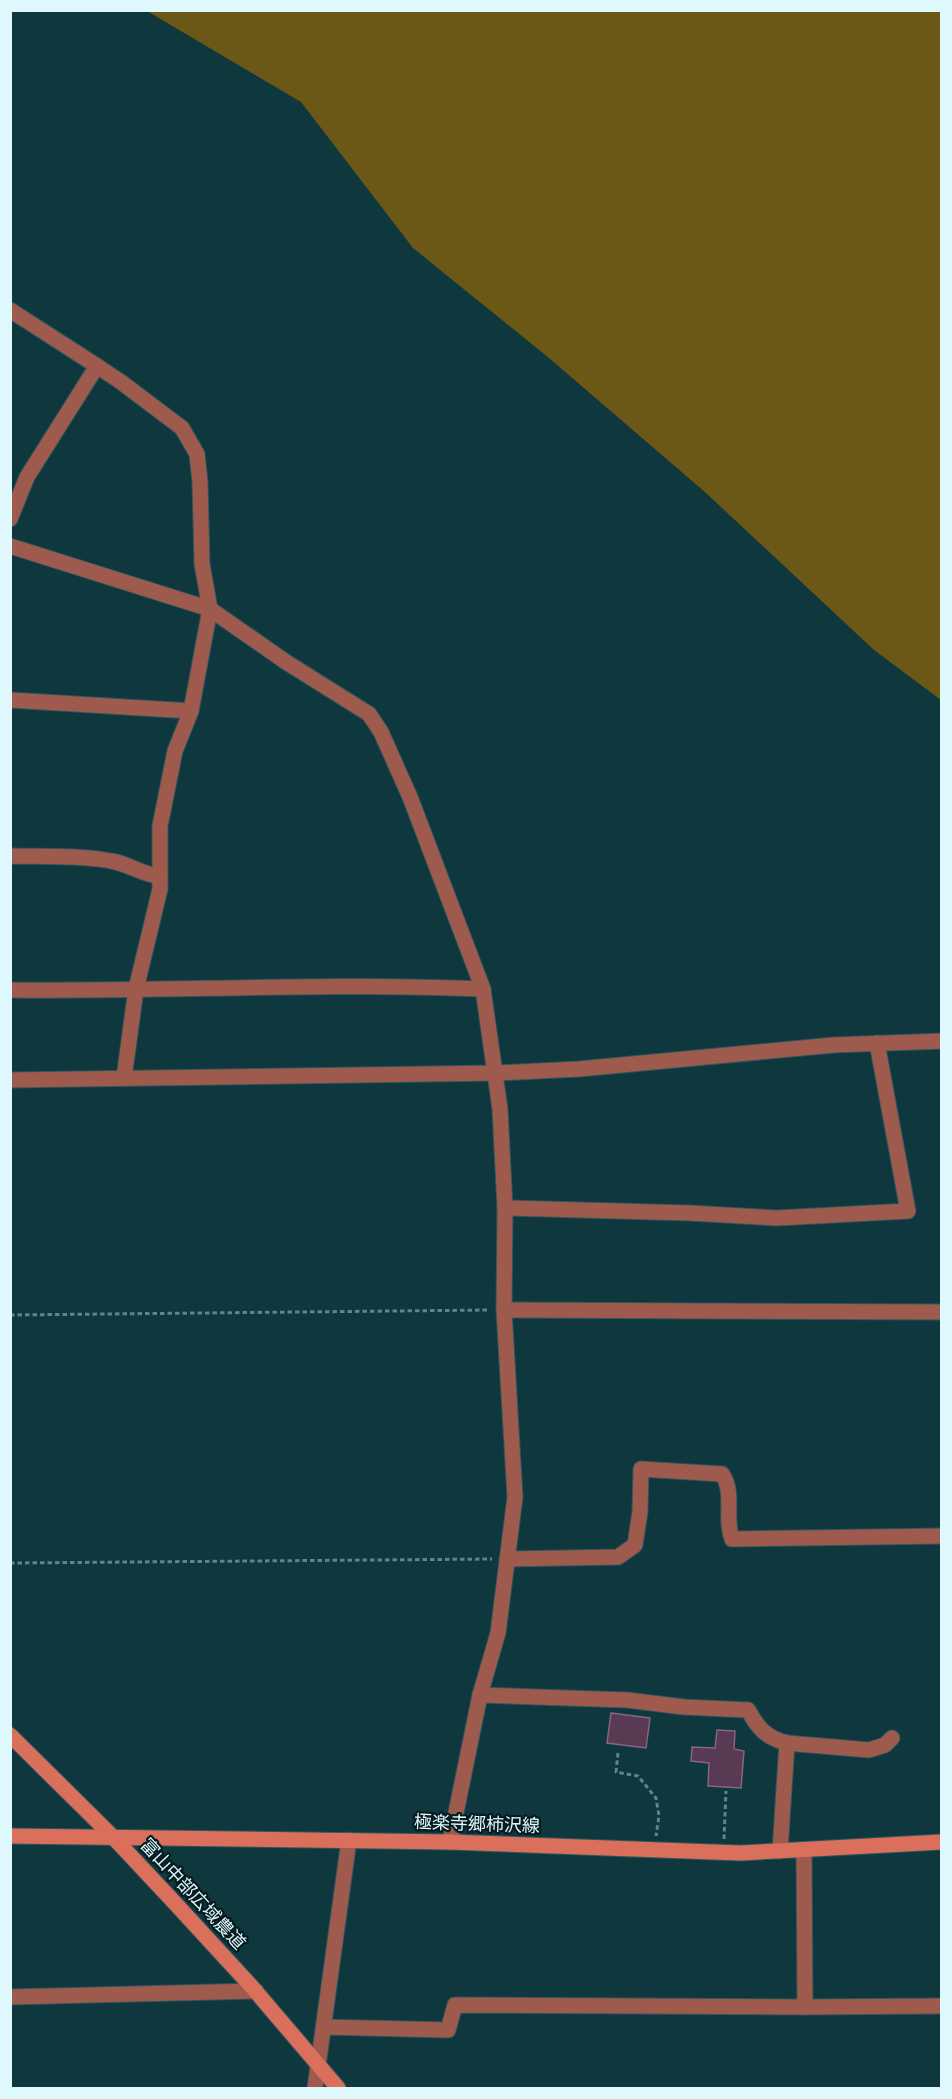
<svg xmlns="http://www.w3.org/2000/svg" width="952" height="2099" viewBox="0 0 952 2099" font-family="'Fira Sans','Noto Sans JP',sans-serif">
<rect width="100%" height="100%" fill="#0f373e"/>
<polygon fill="#6b5816" points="147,11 941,11 941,700 874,650 706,493 549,358 413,248 301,102"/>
<g fill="#583a53" stroke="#866580" stroke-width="1.5">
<polygon points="611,1713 650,1718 646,1748 607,1743"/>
<polygon points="717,1730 735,1731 734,1749 744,1751 741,1788 708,1786 709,1763 691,1761 692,1747 715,1748"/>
</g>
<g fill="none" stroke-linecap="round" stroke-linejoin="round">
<defs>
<g id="street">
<polyline points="10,310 97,366"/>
<polyline points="10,519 27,477 97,366 121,382 182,428 197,454 200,482 202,564 210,609 191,711 175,751 160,826 160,889 136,989 124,1078"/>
<polyline points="10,546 210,609 286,662 369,714 381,732 410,797 483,989 500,1109 505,1208 504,1310 515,1497 498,1633 480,1695 450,1842"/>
<polyline points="10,700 191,711"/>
<path d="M10,856C43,857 79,855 111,861C130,864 142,875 160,876"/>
<path d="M10,990C168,992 326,982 483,989"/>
<polyline points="10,1080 496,1073 579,1069 834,1045 942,1041"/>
<polyline points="505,1208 690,1213 777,1218 908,1211 877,1043"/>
<polyline points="504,1310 942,1312"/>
<path d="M507,1559L618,1557L635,1545L640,1512L641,1469L722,1474C735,1492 724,1519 732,1539L942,1536"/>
<path d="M480,1695L627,1700L684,1707L748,1710C758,1728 766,1738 787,1743L780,1851"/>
<polyline points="787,1743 869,1750 885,1745 892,1738"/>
<polyline points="10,1997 256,1991"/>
<polyline points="805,2007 942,2006"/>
<polyline points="324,2027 448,2030 455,2005 805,2007 804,1851"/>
<polyline points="315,2088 349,1840"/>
</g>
<g id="secondary">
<polyline points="10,1735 113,1837 173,1901 252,1987 338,2088"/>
<polyline points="10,1836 450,1842 740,1853 942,1842"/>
</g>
</defs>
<use href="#street" stroke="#30565d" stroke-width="17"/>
<use href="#secondary" stroke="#30565d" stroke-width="17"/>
<g stroke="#61848a" stroke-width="3" stroke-dasharray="4.5 3" stroke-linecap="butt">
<polyline points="10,1315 489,1310"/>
<polyline points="10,1563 492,1559"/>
<polyline points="618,1753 616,1772 638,1776 656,1798 659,1816 656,1836"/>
<polyline points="724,1839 726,1791"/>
</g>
<use href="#street" stroke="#9e5b4d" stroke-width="15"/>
<use href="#secondary" stroke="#da705b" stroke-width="15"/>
</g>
<g text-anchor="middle" stroke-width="4.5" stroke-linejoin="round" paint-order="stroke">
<g font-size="18" fill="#def8fe" stroke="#071c21">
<text transform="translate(477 1824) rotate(2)" y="6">極楽寺郷柿沢線</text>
<text transform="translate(193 1894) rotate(47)" y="6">富山中部広域農道</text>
</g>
</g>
<rect width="952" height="2099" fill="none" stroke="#def8fe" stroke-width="24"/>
</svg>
